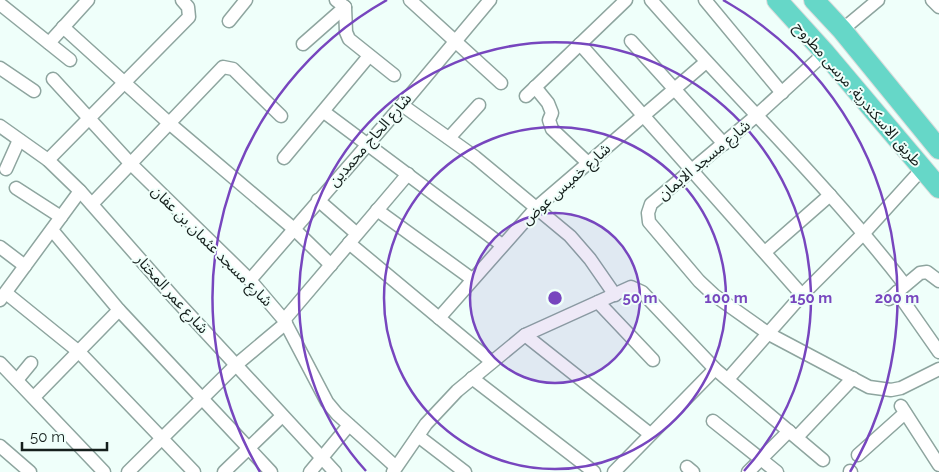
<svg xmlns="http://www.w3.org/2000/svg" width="939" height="472" viewBox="0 0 939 472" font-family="Raleway,'Noto Sans Arabic',sans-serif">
<rect width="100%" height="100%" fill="#effffa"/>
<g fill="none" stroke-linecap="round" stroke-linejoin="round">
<defs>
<g id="minor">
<polyline points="336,0 345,7 346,32 349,39 394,75"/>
<polyline points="410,0 501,83"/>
<path d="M651,0C735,96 827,184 905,285"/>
<polyline points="705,0 782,93"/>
<polyline points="932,0 939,7"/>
<polyline points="0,4 70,60"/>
<polyline points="229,21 246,0"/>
<polyline points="63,27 169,123 294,229 331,265"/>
<polyline points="842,30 878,0"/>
<polyline points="631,41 724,144"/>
<polyline points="49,43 88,0"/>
<polyline points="303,44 345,7"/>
<polyline points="580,44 802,295"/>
<polyline points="825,53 756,116 651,204 648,213 649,222 699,281 714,295 769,334 869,387 891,390 901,388 939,369"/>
<polyline points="0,68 34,91"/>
<polyline points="53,79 130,163 250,280 284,320 327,402 337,414 396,467"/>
<polyline points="535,87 548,103 552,113 549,120 552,129 588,163"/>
<polyline points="526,96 626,0"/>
<polyline points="402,105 475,157 570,236 590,259 615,295"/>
<polyline points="324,112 502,245"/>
<polyline points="0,126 48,160 80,191 175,299 335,472"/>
<polyline points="449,138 479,105"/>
<polyline points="284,158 369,56"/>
<polyline points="48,160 189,17 188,7 182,0"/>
<polyline points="6,169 19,140"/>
<polyline points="16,188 61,217"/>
<polyline points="318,200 356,233"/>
<polyline points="92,204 223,67 233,69 281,116"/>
<polyline points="377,210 472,279"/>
<polyline points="52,230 119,310 271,472"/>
<polyline points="349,243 492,362"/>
<polyline points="0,247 25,266"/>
<polyline points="765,252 830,195"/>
<polyline points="250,280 402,105 490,0"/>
<polyline points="897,292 939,352"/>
<polyline points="6,293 79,352 194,472"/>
<polyline points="889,299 920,273 927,272 939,281"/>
<polyline points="0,300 80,191"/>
<polyline points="598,302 653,360"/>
<polyline points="439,318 537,207 706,62"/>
<polyline points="284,320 408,174"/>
<polyline points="525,335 650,434"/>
<polyline points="0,363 104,472"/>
<polyline points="472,378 594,472"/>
<polyline points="728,379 802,295 864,233 923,168"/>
<polyline points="17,380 31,363"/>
<polyline points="34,397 119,310"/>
<polyline points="901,406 939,465"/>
<polyline points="713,421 777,472"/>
<polyline points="418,436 465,472"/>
<polyline points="797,437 853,378"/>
<polyline points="0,446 30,472"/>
<polyline points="858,455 905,413"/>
<polyline points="687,467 693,472"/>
<polyline points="850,471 851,472"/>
<polyline points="128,472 236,365 286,323"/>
<polyline points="224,472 282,416"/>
<polyline points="310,472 349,425"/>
<polyline points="393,472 426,424 457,391 525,335 631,287 642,292 715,369 823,460"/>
<polyline points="614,472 715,369"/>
<polyline points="748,472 789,431"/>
</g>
<g id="primary">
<polyline points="777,0 825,53 939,188"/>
<polyline points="814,0 842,30 939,149"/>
</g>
</defs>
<use href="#minor" stroke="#8ea59f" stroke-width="15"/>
<use href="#primary" stroke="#dadbdb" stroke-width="22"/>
<use href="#minor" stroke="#fff" stroke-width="12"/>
<use href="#primary" stroke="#66d7c8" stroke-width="20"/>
</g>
<circle cx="555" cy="298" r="85" fill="#7746be" fill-opacity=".12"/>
<g fill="none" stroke="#7746be" stroke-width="2.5">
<circle cx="555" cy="298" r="85"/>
<circle cx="555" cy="298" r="171"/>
<path d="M366 471A256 256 0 1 1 744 471"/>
<path d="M260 472A342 342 0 0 1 387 0M723 0A342 342 0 0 1 850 472"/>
</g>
<g text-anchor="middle" stroke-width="4" stroke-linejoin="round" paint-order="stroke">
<g font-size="15" fill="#151f1c" stroke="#effffa">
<text transform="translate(858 94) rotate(49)" y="5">طريق الاسكندرية, مرسى مطروح</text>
<text transform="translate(370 140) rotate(-49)" y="5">شارع الحاج محمدين</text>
<text transform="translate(704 160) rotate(-40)" y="5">شارع مسجد الايمان</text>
<text transform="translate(566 184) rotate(-42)" y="5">شارع خميس عوض</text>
<text transform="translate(212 246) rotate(45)" y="5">شارع مسجد عثمان بن عفان</text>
<text transform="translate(172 294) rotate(48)" y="5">شارع عمر المختار</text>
</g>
</g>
<circle cx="555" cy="298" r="8" fill="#7746be" stroke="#effffa" stroke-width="2.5"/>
<g font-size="15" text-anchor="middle" font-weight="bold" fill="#7746be" stroke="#effffa" stroke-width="4" stroke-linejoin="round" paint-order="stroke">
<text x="640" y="303">50 m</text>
<text x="726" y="303">100 m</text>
<text x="811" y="303">150 m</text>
<text x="897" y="303">200 m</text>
</g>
<path d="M22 442v8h85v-8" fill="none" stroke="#151f1c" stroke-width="2.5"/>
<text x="30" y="442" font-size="15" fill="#151f1c" stroke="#effffa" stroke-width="4" paint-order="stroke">50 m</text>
</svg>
